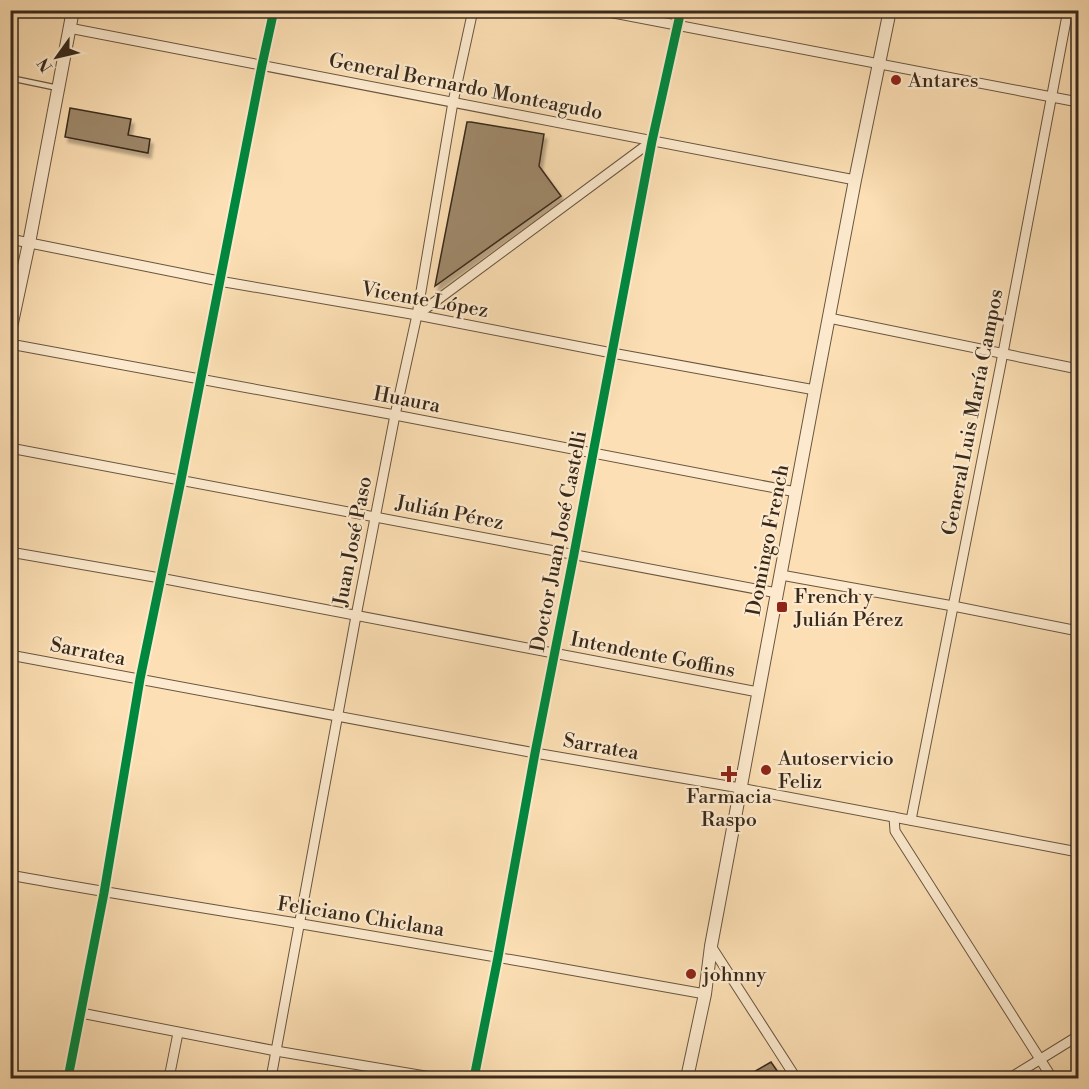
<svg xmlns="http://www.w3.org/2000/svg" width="1089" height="1089" viewBox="0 0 1089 1089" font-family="'Libre Bodoni',serif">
<defs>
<filter id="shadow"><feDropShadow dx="3" dy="5" stdDeviation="1.5" flood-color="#0004"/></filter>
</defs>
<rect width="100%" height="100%" fill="#fcdfb4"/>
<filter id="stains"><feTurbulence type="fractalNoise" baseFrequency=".00333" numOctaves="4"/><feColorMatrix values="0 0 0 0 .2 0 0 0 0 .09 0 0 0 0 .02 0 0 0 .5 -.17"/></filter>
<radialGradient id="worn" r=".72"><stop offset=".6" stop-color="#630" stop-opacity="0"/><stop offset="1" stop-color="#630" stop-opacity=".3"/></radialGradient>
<g fill="#9e886b" stroke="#38291b" stroke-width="1.5" filter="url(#shadow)">
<polygon points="70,108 131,119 128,135 150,139 148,153 65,137"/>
<polygon points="467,122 471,122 544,134 539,166 561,196 435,286"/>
<polygon points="771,1062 782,1078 743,1078"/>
</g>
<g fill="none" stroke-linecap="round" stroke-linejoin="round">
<defs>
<polyline id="service" points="10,78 58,88"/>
<g id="minor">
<polyline points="598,10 1078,102"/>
<polyline points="69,28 855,180"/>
<polyline points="10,239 219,281 417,315 612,353 815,390"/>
<polyline points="417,315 652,141"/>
<polyline points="829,318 1078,369"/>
<polyline points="10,344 395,415 796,492"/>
<polyline points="10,448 777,593"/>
<polyline points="10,552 160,578 758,692"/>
<polyline points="781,575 953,606 1078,631"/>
<polyline points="10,655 535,753 740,788 1078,852"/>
<polyline points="894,817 895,831 1052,1078"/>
<polyline points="911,820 1003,353 1068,10"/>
<path d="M10,875C107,893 205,908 302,924C436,946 571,970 705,994"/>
<polyline points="711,946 796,1078"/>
<polyline points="81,1013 276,1051 437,1078"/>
<polyline points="68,1078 104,893 140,679 181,480 262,65 274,10"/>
<polyline points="169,1078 178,1033"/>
<polyline points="271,1078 356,616 395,415 417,315 453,102 473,10"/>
<polyline points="474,1078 498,957 535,753 574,554 652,141 681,10"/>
<polyline points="1010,1078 1078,1036"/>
</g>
<g id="tertiary">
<polyline points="10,332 29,243 73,10"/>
<polyline points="687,1078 705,994 711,946 815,390 855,180 890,10"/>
</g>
</defs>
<use href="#service" stroke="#695641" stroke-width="7"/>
<use href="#minor" stroke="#695641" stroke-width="11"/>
<use href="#tertiary" stroke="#695641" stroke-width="14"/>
<use href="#service" stroke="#fdeace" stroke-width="4.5"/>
<use href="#minor" stroke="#fdeace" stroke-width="9"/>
<use href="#tertiary" stroke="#fdeace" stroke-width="12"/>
<defs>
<g id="cycleway">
<polyline points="68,1078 104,893 140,679 181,480 262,65 274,10"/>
<polyline points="474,1078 498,957 535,753 574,554 652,141 681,10"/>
</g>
</defs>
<use href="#cycleway" stroke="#fdeace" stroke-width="13"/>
<use href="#cycleway" stroke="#00873e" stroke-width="9"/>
</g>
<g fill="#8f2418" stroke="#fdeace" stroke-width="2">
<circle cx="896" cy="80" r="6"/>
<rect x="776" y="601" width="12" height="12" rx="3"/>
<circle cx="766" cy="770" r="6"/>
<path d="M726 765h6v6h6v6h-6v6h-6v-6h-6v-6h6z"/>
<circle cx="691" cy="974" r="6"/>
</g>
<g text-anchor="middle" stroke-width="4.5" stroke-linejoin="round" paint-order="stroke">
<g font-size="20" fill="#38291b" stroke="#fdeace" text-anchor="start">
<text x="908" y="87">Antares</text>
<text x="794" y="603">French y<tspan x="794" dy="23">Julián Pérez</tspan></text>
<text x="778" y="765">Autoservicio<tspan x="778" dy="23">Feliz</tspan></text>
<text x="729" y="803" text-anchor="middle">Farmacia<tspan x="729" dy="23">Raspo</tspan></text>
<text x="703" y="981">johnny</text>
</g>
<g font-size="20" fill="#38291b" stroke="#fdeace">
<text transform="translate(466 86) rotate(11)" y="7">General Bernardo Monteagudo</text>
<text transform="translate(425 299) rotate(10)" y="7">Vicente López</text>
<text transform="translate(407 399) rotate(11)" y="7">Huaura</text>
<text transform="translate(972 412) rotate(-79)" y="7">General Luis María Campos</text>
<text transform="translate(450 512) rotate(11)" y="7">Julián Pérez</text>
<text transform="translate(767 540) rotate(-79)" y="7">Domingo French</text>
<text transform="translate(352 541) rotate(-79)" y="7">Juan José Paso</text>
<text transform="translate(558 541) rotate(-79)" y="7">Doctor Juan José Castelli</text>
<text transform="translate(88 651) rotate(11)" y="7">Sarratea</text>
<text transform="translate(653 654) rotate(11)" y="7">Intendente Goffins</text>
<text transform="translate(601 746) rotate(10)" y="7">Sarratea</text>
<text transform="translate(361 916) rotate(9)" y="7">Feliciano Chiclana</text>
</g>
</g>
<rect width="1089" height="1089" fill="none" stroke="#fcdfb4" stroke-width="36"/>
<rect x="12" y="12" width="1065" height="1065" fill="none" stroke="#38291b" stroke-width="3"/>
<rect x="18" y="18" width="1053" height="1053" fill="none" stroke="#38291b" stroke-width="1.5"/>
<g transform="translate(57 57) rotate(236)" stroke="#fdeace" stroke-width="4.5" paint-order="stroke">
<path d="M0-4.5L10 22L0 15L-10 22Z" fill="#38291b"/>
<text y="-9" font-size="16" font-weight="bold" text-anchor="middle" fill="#38291b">N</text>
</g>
<rect width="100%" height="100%" filter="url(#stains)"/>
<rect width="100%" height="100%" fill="url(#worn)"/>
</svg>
